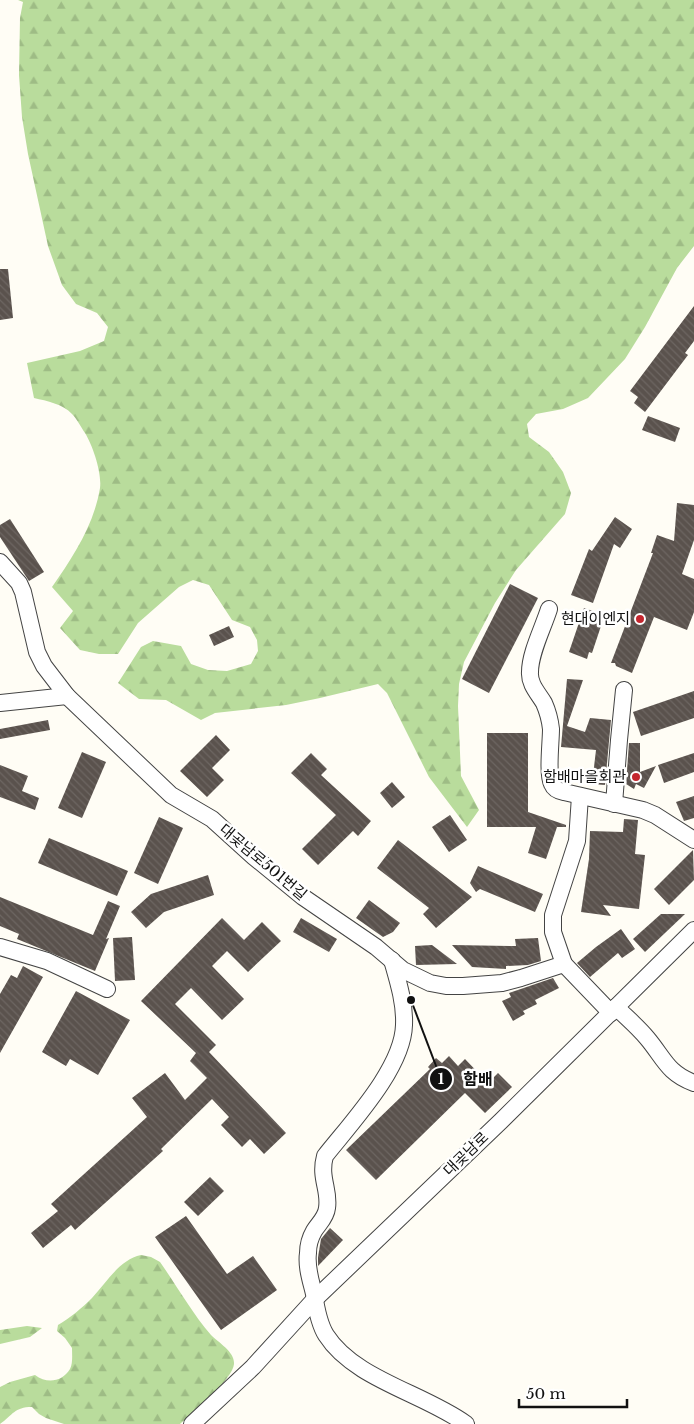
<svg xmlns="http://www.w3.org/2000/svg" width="694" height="1424" viewBox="0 0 694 1424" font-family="'Libre Baskerville','Noto Sans KR',serif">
<defs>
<pattern id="forest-firs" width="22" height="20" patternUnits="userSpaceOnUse" patternTransform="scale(1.25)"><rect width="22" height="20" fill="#b9dc9c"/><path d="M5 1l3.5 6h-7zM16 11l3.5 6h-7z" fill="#9ebc85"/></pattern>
<pattern id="building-back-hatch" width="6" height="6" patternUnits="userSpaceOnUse" patternTransform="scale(1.25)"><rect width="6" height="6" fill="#5a524d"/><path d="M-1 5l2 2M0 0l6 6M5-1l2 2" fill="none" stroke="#6d6662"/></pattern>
</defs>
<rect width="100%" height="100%" fill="#fffdf5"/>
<g fill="url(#forest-firs)">
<path d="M18,0H694V246L677,268L645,327L625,359L588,398L563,409L536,414L527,424L529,437L549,452L563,472L571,493L565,514L516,570L495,603L464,662L459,684L458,706L461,776L479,810L467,827L429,777L387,693L378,684L320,698L286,705L215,713L201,720L166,700L139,699L118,683L141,647L153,641L181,646L191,664L208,670L227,671L251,664L258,651L257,640L250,627L232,620L209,585L193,580L179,587L138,623L118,654H99L80,650L60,628L73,611L52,587C73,557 94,525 100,488C102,473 93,446 85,433C81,427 77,419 72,414C63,404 47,401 34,398L27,363L80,351L104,341L108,327L97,313L76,304L62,285L48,246L28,154L22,117L19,75L20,18L23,2Z"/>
<path d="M141,1255L151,1257L160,1262C177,1286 192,1313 211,1335C219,1343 235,1352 234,1364C233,1379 192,1414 180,1424H64L46,1418L39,1414L32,1407C14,1407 13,1415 0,1424V1387L10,1382L35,1375C47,1384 62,1382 70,1369C73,1363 72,1355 72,1348L65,1338L57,1331L58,1325C70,1318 82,1308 92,1298C107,1282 119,1260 141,1255Z"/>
<polygon points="27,1326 42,1328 30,1337 0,1344 0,1330"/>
</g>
<g fill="url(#building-back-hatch)">
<polygon points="0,269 8,269 13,318 0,320"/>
<polygon points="694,306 694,341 685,353 688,355 645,412 634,403 638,397 630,391"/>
<polygon points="648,416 680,428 675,442 642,430"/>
<polygon points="677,503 694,505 694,540 682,574 694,579 694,612 687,630 654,617 632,673 616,666 615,663 611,663 653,553 651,553 657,535 674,541"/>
<polygon points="615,517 632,529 620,548 614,544 593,603 571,595 589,549 592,551"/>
<polygon points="10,519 44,572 29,581 0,537 0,525"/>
<polygon points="510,584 538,598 489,693 462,679"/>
<polygon points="584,608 601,614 599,619 603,620 592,653 589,652 587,659 569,652"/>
<polygon points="229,626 234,637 214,646 209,635"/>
<polygon points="567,679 583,680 567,726 585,732 590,718 611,720 605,785 592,784 596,750 561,747"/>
<polygon points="694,691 694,718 641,736 633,712"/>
<polygon points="48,720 50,730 0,739 0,729"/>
<polygon points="487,733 528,733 528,812 566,825 566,827 557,827 546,859 528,853 536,827 487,827"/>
<polygon points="216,735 230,750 212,768 224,780 207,797 180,771"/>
<polygon points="629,743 640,743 640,772 656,766 644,788 636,784 634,789 626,784"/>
<polygon points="82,752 106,762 82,818 58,808"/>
<polygon points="311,753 327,769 321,775 371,821 358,836 353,831 318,865 302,849 336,815 291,773"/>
<polygon points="694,753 694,772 664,783 658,765"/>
<polygon points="0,765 28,776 22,791 39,798 35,810 0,797"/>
<polygon points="392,782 405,797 392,808 380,793"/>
<polygon points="694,796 694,818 684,821 676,802"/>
<polygon points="450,815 467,840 449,852 432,827"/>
<polygon points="159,817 183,828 158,884 134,873"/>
<polygon points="624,819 638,820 635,854 645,855 639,909 603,905 611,916 581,912 589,859 590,831 623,832"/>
<polygon points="49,838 128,871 117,896 38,863"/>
<polygon points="398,840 472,897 436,928 423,914 429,908 377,868"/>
<polygon points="693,850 694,880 669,905 654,889"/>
<polygon points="478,866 543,894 535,912 480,889 476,892 470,883"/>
<polygon points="208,875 214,895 164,912 146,928 131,912 151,894"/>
<polygon points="0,897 93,935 108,901 120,906 106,939 109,938 95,971 17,939 19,934 0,926"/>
<polygon points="369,900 400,923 393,932 383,937 356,918"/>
<polygon points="661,914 685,914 645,952 633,939"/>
<polygon points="222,918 244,940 262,922 281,941 248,972 227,951 212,966 244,999 222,1020 191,988 175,1004 216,1045 209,1052 286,1133 264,1154 250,1139 242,1147 221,1125 229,1117 212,1099 161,1149 163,1151 75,1230 71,1225 43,1248 31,1233 58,1211 51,1204 147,1117 132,1098 165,1073 185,1100 207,1078 190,1061 196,1053 141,1001"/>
<polygon points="301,918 337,939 329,952 293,932"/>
<polygon points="621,929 635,949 622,958 618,953 590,977 577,963 596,947"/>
<polygon points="132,937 135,980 115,981 113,938"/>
<polygon points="538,938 541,961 528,965 506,966 506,969 472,967 452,945 516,946 515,939"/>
<polygon points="432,945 457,964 416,965 415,946"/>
<polygon points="23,966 43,977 0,1053 0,994 11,975 17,978"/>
<polygon points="553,978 559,988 535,1000 537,1004 523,1011 525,1014 513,1021 502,1001 511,997 509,993"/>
<polygon points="76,991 130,1020 98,1075 70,1059 66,1066 42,1052"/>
<polygon points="449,1056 458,1066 465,1059 488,1083 498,1073 512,1087 485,1113 465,1093 376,1180 346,1150 430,1069 428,1067 436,1058 442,1063"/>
<polygon points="210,1177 224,1191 198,1216 184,1202"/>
<polygon points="186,1216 227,1274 253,1256 277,1290 221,1330 155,1237"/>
<polygon points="330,1228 343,1240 318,1266 318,1257 321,1239"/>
</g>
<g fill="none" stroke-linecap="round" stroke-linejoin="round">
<defs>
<g id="minor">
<polyline points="0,562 19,583 23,592 37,652 44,666 67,696 171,795 212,819 254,857 303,897 376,947 403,970 430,983 446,986 463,986 502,983 521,978 564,964 611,1013"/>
<path d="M549,609C543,628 530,653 530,672C529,684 538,693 544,703C548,712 550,720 551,729C551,742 547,774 552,784C554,789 558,791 564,792L643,810L655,815L694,840"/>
<polyline points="0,703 67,696"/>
<polyline points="614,804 619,740 624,690"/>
<polyline points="0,947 47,961 107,989"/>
<path d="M392,960C398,981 405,1003 404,1025C403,1068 351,1123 325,1156C319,1178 330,1190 327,1208C326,1218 318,1224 314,1231C310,1238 308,1245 308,1253C306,1267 311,1281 314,1294C316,1307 319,1324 326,1335C354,1379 423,1393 466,1424"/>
<polyline points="564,964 553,932 553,915 577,841 580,796"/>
<path d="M616,1007C626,1017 638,1027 647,1038C664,1058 667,1073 694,1083"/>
<polyline points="192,1424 253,1367 315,1299 501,1121 694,930"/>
</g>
</defs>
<use href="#minor" stroke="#444" stroke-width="18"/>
<use href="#minor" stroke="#fff" stroke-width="16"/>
</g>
<g fill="#c4262e" stroke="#fff" stroke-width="2">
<circle cx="640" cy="619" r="5"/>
<circle cx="636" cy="777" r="5"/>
</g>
<g text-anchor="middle" stroke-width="5" stroke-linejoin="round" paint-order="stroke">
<g font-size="15" fill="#111" stroke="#fff" text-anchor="end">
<text x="630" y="624">현대이엔지</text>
<text x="626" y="782">함배마을회관</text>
</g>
<g font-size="15" fill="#111" stroke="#fff">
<text transform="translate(263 862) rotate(40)" y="5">대곶남로501번길</text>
<text transform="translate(466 1154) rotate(-44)" y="5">대곶남로</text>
</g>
</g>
<path fill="none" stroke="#111" stroke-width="2" d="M411 1000L441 1079"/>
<g fill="#111" stroke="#fff" stroke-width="2">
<circle cx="411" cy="1000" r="5"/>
<circle cx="441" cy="1079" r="12"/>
</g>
<g font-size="15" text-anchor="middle" font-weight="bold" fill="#fff">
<text x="441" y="1084">1</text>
</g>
<g font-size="16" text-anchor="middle" font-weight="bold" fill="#111" stroke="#fff" stroke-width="5" stroke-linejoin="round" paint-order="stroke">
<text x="478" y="1085">함배</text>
</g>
<path d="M519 1399v8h108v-8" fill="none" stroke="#111111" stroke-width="2.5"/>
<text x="526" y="1399" font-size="15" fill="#111111" stroke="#ffffff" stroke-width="4" paint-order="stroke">50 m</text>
</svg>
